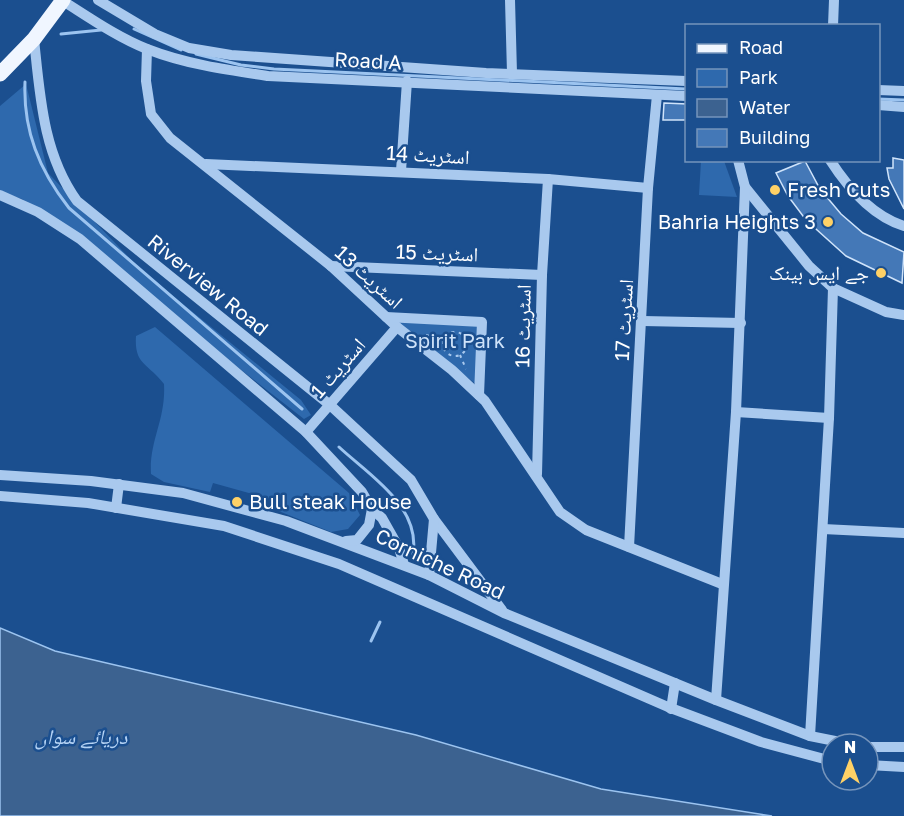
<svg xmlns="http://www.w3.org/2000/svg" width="904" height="816" viewBox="0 0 904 816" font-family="'Golos Text','Noto Naskh Arabic',sans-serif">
<rect width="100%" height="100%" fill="#1b4f8f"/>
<g fill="#2e69ad">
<polygon points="26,84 48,173 141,270 301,400 311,415 304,419 22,199 0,192 0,106"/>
<polygon points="701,161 724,161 737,197 699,195"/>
<polygon points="390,317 479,321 477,385"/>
<path d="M155,327L349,493L360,515L348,529L331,532L276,510L274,500L213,483L210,492L164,482L151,474C149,440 166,420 164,384C148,363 134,365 136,336Z"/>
</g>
<polygon fill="#3c6290" stroke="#9cc4f0" stroke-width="1.5" points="0,628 55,651 416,735 601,789 772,816 0,816"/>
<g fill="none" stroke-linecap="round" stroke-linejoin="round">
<g stroke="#9cc4f0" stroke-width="3">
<polyline points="134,29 181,50"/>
<polyline points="61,34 101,30"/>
<polyline points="196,54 241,65 274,69 686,89"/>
<path d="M25,82C23,130 39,170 69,208L302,409"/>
<polyline points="878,99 904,100"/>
<path d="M339,447C369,475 421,506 413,554"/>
<polyline points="371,641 380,622"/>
</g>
</g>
<g fill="#4478b7" stroke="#cfe3fa" stroke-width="1.5">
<polygon points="664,103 687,104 687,120 663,120"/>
<polygon points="893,158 904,160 904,209 889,179 887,168 893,168"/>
<polygon points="805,161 820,189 841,214 863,233 904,252 902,283 846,256 806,220 788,196 776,173"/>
</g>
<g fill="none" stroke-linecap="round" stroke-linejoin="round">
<g stroke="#a9c9ee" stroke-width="2" stroke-dasharray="3 4.5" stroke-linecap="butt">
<circle cx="455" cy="344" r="12"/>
<polyline points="426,335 444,340"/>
<polyline points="460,355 466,369"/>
</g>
<g stroke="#a9c9ee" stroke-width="10">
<polyline points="98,0 155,34 189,48 231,55 486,73 686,81"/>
<polyline points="510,0 512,73"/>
<path d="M63,1C90,18 117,37 147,49C185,64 227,70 268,76L686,96"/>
<polyline points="833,26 834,0"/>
<path d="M34,39C40,96 43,154 77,201L330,405L411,480L434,519L502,610"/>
<polyline points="147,49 146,81 151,114 170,138 331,266 397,327 452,370 485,401 560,512 586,530 722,584"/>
<polyline points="878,90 904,91"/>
<polyline points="878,105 904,107"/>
<polyline points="738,160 745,187 809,266 833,288 886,312 904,315"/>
<path d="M830,160C848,188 872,216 904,226"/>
<polyline points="206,164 548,179 648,188"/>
<polyline points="401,171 407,81"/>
<polyline points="0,195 38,212 80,239 306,432 362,492 372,509 382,518 399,548 404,565"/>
<polyline points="331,266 542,275"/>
<polyline points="386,317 482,322 479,395"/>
<polyline points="643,321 741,323"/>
<polyline points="736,412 829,418"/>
<polyline points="306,432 397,327"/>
<polyline points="537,474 542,275 548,179"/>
<polyline points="0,475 91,481 183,493 286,521 429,575 504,613 716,700 810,736 850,744"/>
<polyline points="0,496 88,503 224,526 339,564 668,707 761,742 832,761"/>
<polyline points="116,508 119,484"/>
<polyline points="823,529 904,533"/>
<polyline points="346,541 357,540 369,525 372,509"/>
<polyline points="629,547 648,188 657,95"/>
<polyline points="429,575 434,519"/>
<polyline points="716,700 736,412 745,187"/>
<polyline points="671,709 675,683"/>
<polyline points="810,736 829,418 833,288"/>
<polyline points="868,747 904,747"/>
<polyline points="868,765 904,767"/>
</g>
<polyline stroke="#f0f6ff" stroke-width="15" points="0,74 34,39 63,0"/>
</g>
<g fill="#ffd166" stroke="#1b4f8f" stroke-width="2">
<circle cx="775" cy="190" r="6"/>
<circle cx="828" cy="222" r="6"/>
<circle cx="881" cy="273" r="6"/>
<circle cx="237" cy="502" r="6"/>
</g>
<g text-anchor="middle" stroke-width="5" stroke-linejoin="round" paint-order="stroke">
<g font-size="20" fill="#fff" stroke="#1b4f8f">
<text transform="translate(368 61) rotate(3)" y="7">Road A</text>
<text transform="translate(428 155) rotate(3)" y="7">اسٹریٹ 14</text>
<text transform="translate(437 253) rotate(2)" y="7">اسٹریٹ 15</text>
<text transform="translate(369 277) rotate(42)" y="7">اسٹریٹ 13</text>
<text transform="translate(208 285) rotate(39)" y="7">Riverview Road</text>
<text transform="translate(624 320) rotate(-87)" y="7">اسٹریٹ 17</text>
<text transform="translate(523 326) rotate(-89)" y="7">اسٹریٹ 16</text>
<text transform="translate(338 368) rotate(-49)" y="7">اسٹریٹ 1</text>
<text transform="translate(440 564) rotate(25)" y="7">Corniche Road</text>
</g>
<g font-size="20" fill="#fff" stroke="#1b4f8f" text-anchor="start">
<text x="787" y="197">Fresh Cuts</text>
<text x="816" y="229" text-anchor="end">Bahria Heights 3</text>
<text x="869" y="280" text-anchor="end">جے ایس بینک</text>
<text x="249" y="509">Bull steak House</text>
</g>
<g font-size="20" fill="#cfe3fa" stroke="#1b4f8f">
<text x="455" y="348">Spirit Park</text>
</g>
<g font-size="21" font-style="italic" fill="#b5d3f5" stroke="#1b4f8f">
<text x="81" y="744">دریائے سواں</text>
</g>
</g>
<rect x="685" y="24" width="195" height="138" fill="#1b4f8f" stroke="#7695bc" stroke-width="1.5"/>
<rect x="697" y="44" width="30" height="9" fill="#f0f6ff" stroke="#7695bc" stroke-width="1.5"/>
<text x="739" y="54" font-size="18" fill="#ffffff">Road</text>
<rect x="697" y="69" width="30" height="18" fill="#2e69ad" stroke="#7695bc" stroke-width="1.5"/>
<text x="739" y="84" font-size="18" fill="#ffffff">Park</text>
<rect x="697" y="99" width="30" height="18" fill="#3c6290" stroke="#7695bc" stroke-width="1.5"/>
<text x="739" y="114" font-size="18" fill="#ffffff">Water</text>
<rect x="697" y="129" width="30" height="18" fill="#4478b7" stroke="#7695bc" stroke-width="1.5"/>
<text x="739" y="144" font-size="18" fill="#ffffff">Building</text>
<g transform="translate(850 762)"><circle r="28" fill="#1b4f8f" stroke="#7695bc" stroke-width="1.5"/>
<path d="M0-4.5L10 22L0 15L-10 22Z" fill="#ffd166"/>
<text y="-9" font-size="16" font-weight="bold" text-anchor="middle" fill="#ffffff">N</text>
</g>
</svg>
